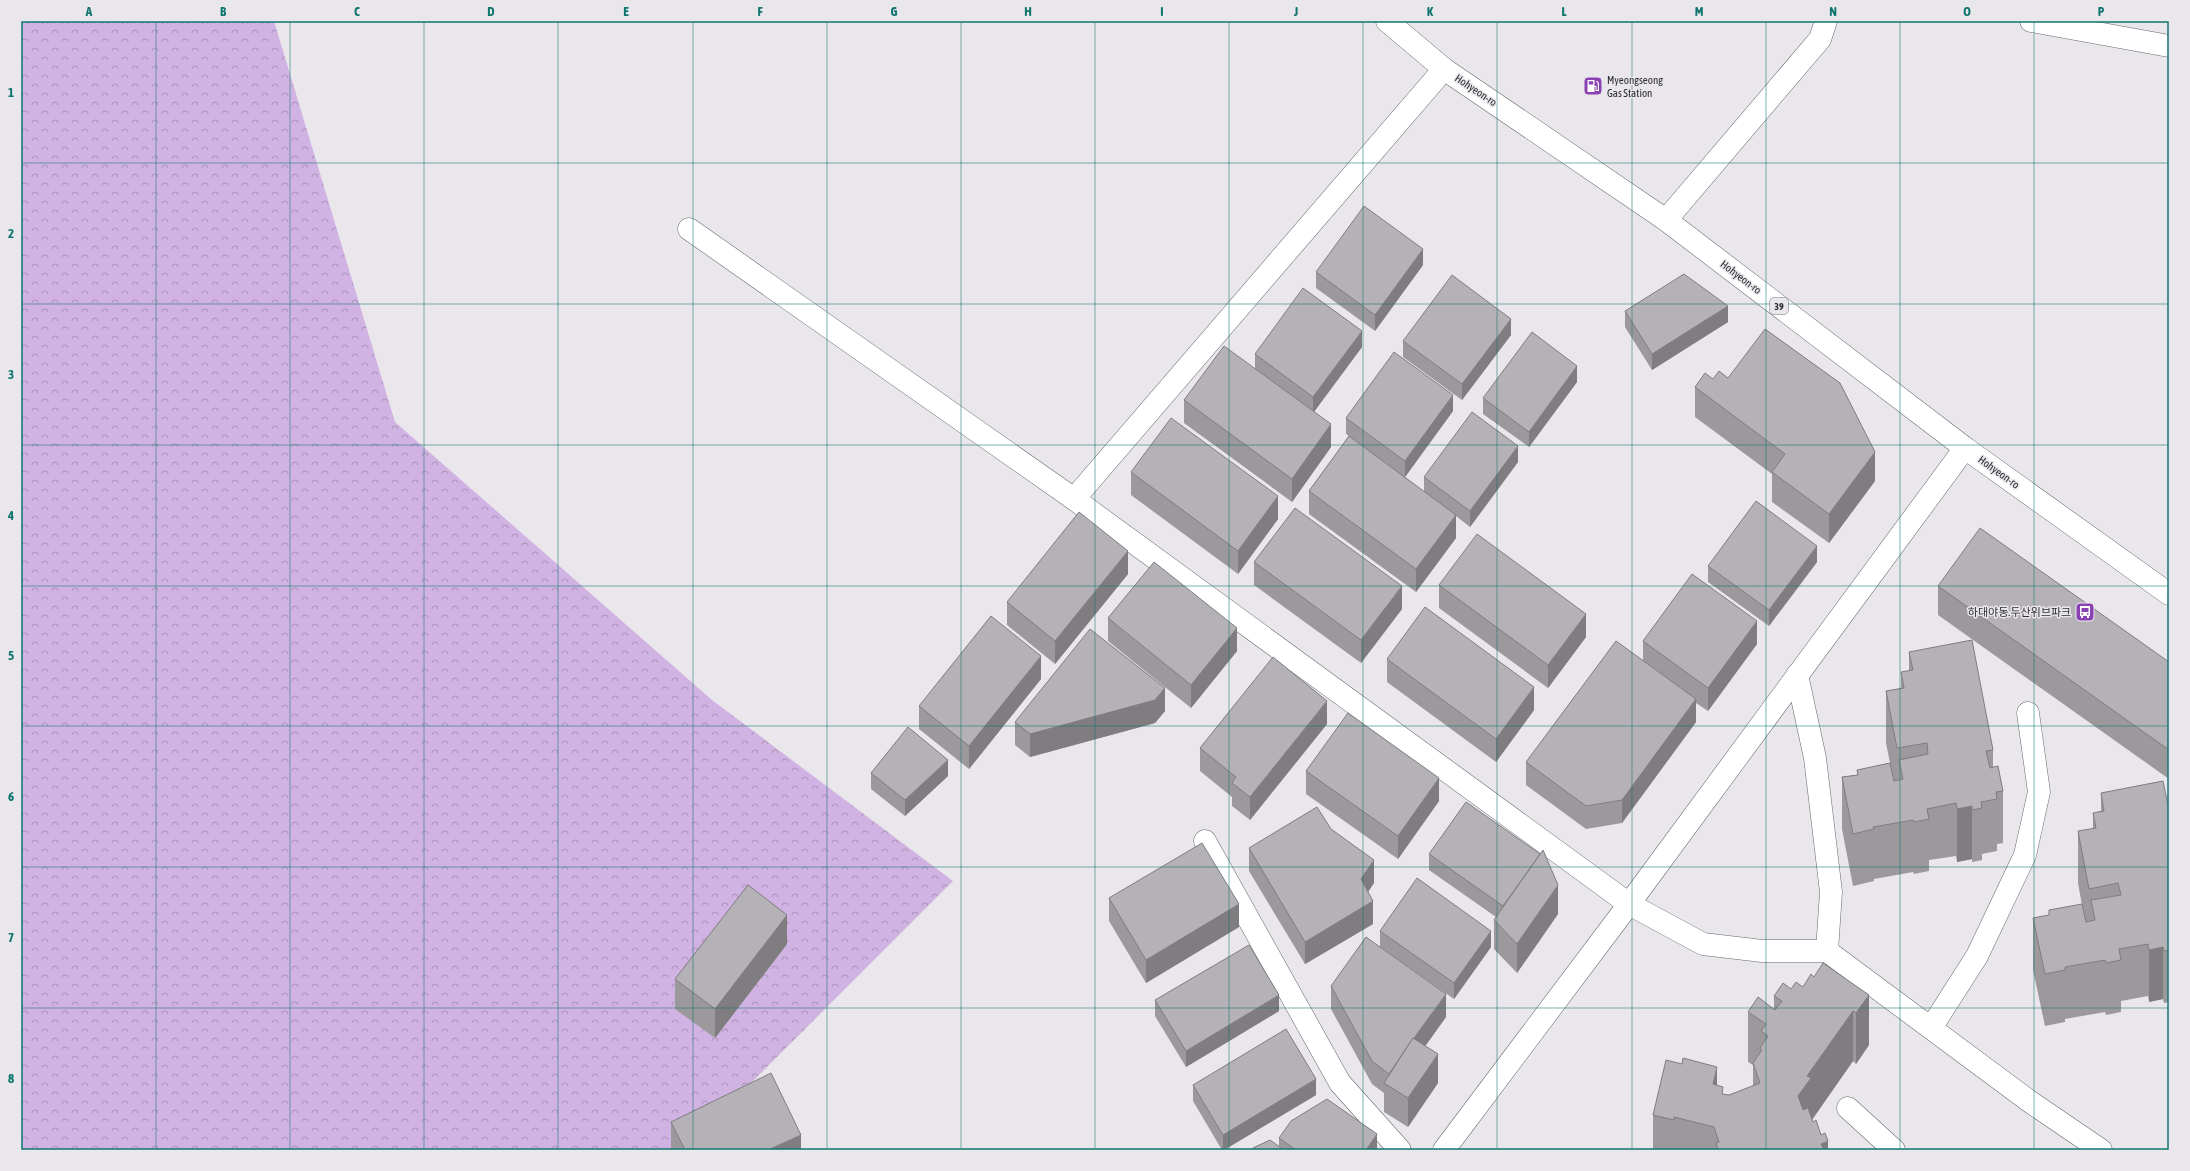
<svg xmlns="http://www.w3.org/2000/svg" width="2190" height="1171" viewBox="0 0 2190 1171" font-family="'Asap Condensed','Noto Sans KR',sans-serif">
<defs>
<pattern id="forest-crowns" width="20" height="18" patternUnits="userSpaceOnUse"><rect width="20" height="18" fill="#d1b3e3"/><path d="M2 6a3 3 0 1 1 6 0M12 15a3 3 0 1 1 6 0" fill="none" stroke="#aa92b8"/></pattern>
</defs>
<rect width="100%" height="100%" fill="#eae7ec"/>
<polygon fill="url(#forest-crowns)" points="21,21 274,21 395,422 712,700 953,881 684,1150 21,1150"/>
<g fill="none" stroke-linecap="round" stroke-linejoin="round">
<defs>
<g id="minor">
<polyline points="2031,21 2169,46"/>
<polyline points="1444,69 1074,499 1629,904 1703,944 1762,951 1827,951 2029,1101 2101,1150"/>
<polyline points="1666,220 1820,39 1826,21"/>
<polyline points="689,229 1074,499"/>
<polyline points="1797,675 1815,758 1831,892 1827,951"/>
<polyline points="1205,841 1340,1083 1400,1150"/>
<polyline points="1931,1028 1977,956 2025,855 2039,792 2028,713"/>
<polyline points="1848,1108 1894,1150"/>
<polyline points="1444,1150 1629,904 1965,448"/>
</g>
<polyline id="major" points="1387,21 1444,69 1666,220 1965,448 2169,594"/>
</defs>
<use href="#minor" stroke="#69676b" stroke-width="23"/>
<use href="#major" stroke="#69676b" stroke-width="23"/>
<use href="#minor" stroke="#fff" stroke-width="22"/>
<use href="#major" stroke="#fff" stroke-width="22"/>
</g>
<g fill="#9c999d">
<polygon points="1423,265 1375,331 1316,288 1316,272"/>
<polygon points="1625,311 1728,322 1652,370 1625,327"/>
<polygon points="1511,335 1462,400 1403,357 1403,341"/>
<polygon points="1362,347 1314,412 1331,447 1292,502 1184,423 1184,400 1255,368 1255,354"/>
<polygon points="1713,379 1875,481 1829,543 1772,502 1772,474 1695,417 1695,387"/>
<polygon points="1577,382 1529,447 1483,414 1483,398"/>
<polygon points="1453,411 1405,477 1424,492 1424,477 1518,462 1470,527 1456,516 1456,538 1416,592 1309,514 1309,491 1349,436 1346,434 1346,418"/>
<polygon points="1131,472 1278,519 1238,574 1131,495"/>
<polygon points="1254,562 1402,609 1361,663 1254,585"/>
<polygon points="1817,562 1769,626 1708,582 1708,566"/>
<polygon points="1128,574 1055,664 1007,625 1007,602"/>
<polygon points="1439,585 1586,637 1548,688 1439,608"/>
<polygon points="1938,586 2169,662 2169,779 1938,615"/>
<polygon points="1108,618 1237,651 1191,708 1108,641"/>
<polygon points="1643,641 1757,644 1708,711 1696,703 1696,722 1622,823 1586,829 1526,785 1526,762 1643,660"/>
<polygon points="1909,652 1993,750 1993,768 2003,791 2003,843 1997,844 1997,851 1982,854 1982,860 1972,862 1972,859 1957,862 1956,856 1929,860 1929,871 1914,874 1913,872 1874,879 1874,881 1853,886 1842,829 1842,777 1857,775 1857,770 1890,763 1886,743 1886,691 1901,688 1901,672 1909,671"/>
<polygon points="1387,659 1534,710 1496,762 1387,682"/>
<polygon points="1041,679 969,769 919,729 919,706"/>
<polygon points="1165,711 1155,723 1030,757 1015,745 1015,722"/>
<polygon points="1327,724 1250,820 1232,806 1232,797 1200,771 1200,748"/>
<polygon points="1306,771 1439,801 1398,859 1306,794"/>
<polygon points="871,773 948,776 905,816 871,789"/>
<polygon points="2101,793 2169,810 2169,1002 2164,1003 2163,999 2149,1002 2148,996 2121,1001 2121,1012 2106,1015 2105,1012 2065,1019 2065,1022 2045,1026 2033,970 2033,918 2049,915 2049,910 2082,905 2078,883 2078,831 2093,829 2093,813 2101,811"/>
<polygon points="1331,829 1374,883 1368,892 1373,924 1305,964 1249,871 1249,848"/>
<polygon points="1429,854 1558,914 1517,973 1494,949 1494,920 1496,917 1429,870"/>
<polygon points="1109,898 1239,927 1146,983 1109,921"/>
<polygon points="1380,931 1491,947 1454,999 1380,947"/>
<polygon points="787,944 715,1038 675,1009 675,979"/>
<polygon points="1814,977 1869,995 1869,1045 1856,1064 1853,1061 1812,1120 1813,1122 1821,1135 1828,1150 1653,1150 1653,1115 1717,1085 1723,1094 1729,1095 1753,1086 1753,1065 1748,1062 1748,1012 1774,1010 1774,996 1791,989 1803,987"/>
<polygon points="1331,986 1446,1017 1425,1046 1438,1083 1408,1127 1384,1112 1384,1093 1372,1084 1331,1009"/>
<polygon points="1155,1000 1279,1011 1186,1067 1155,1016"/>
<polygon points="1193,1085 1316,1095 1224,1150 1222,1150 1193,1101"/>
<polygon points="671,1122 801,1150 671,1150"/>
<polygon points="1279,1138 1377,1150 1252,1150 1279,1146"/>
</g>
<g fill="#7f7d80">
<polygon points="1423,249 1423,265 1375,331 1375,315"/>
<polygon points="1728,306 1728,322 1652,370 1652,354"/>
<polygon points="1511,319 1511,335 1462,400 1462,384"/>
<polygon points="1362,331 1362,347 1313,413 1313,397"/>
<polygon points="1577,366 1577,382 1529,447 1529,432"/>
<polygon points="1453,395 1453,411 1405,477 1405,461"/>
<polygon points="1331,424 1331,447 1292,502 1292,479"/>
<polygon points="1518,446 1518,462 1470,527 1470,511"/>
<polygon points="1875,452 1875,481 1829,543 1829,514"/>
<polygon points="1278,496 1278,519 1238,574 1238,551"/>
<polygon points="1456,515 1456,538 1416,592 1416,569"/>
<polygon points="1817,546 1817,562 1769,626 1769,610"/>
<polygon points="1128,551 1128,574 1055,664 1055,641"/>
<polygon points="1402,586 1402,609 1361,663 1361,640"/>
<polygon points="1586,614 1586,637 1548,688 1548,665"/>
<polygon points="1757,621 1757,644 1708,711 1708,688"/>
<polygon points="1237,628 1237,651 1191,708 1191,685"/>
<polygon points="1041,656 1041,679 969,769 969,746"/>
<polygon points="1534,687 1534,710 1496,762 1496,739"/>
<polygon points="1165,688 1165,711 1155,723 1030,757 1030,734"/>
<polygon points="1696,699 1696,722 1622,823 1622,800"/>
<polygon points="1327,701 1327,724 1250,820 1250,797"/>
<polygon points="948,760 948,776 905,816 905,800"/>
<polygon points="1439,778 1439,801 1398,859 1398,836"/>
<polygon points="1972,806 1972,859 1957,862 1957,809"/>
<polygon points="1374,860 1374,883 1361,902 1361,879"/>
<polygon points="1558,885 1558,914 1517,973 1517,944"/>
<polygon points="1373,901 1373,924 1305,964 1305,942"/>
<polygon points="1239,904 1239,927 1146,983 1146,960"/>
<polygon points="787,915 787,944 715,1038 715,1009"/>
<polygon points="1491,931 1491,947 1454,999 1454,983"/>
<polygon points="2163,947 2163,999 2149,1002 2149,950"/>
<polygon points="1446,994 1446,1017 1394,1090 1389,1074"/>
<polygon points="1279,995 1279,1011 1186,1067 1186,1051"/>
<polygon points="1869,995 1869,1045 1856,1064 1856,1013"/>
<polygon points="1853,1011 1853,1061 1811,1121 1811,1129 1798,1096 1807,1076"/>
<polygon points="1438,1054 1438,1083 1408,1127 1408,1098"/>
<polygon points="1717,1067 1717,1118 1713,1084"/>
<polygon points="1316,1079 1316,1095 1224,1150 1223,1150 1223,1135"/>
<polygon points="1377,1134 1377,1150 1366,1150"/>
<polygon points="801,1135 801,1150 768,1150"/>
<polygon points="1828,1141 1828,1150 1821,1150 1821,1144"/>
</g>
<g fill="#b5b2b7" stroke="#7f7d80">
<polygon points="1364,206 1423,249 1375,315 1316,272"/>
<polygon points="1684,274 1728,306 1652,354 1625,311"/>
<polygon points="1452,275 1511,319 1462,384 1403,341"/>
<polygon points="1303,288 1362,331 1313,397 1255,354"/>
<polygon points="1765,329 1840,383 1875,452 1829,514 1772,472 1785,454 1695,387 1705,373 1713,379 1719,371 1728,378"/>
<polygon points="1532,332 1577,366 1529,432 1483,398"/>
<polygon points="1224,346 1331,424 1292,479 1184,400"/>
<polygon points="1394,352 1453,395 1405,461 1346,418"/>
<polygon points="1472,412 1518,446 1470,511 1424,477"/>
<polygon points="1171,418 1278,496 1238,551 1131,472"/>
<polygon points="1349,436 1456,515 1416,569 1309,491"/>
<polygon points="1756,501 1817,546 1769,610 1708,566"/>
<polygon points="1295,508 1402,586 1361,640 1254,562"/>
<polygon points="1079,512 1128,551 1055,641 1007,602"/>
<polygon points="1980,528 2169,662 2169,750 1938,586"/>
<polygon points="1477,534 1586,614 1548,665 1439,585"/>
<polygon points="1154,562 1237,628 1191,685 1108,618"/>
<polygon points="1692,574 1757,621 1708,688 1643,641"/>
<polygon points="1425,607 1534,687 1496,739 1387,659"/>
<polygon points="991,616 1041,656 969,746 919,706"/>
<polygon points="1090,629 1165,688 1155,700 1030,734 1015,722"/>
<polygon points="1972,640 1993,750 1986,751 1990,768 1998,766 2003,791 1996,792 1997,799 1981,802 1982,808 1972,810 1972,806 1957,809 1956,803 1927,809 1929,819 1914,822 1913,820 1873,827 1874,829 1853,834 1842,777 1858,775 1857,770 1890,763 1894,781 1903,779 1899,760 1928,754 1927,743 1897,748 1886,691 1904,688 1901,672 1913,670 1909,652"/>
<polygon points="1616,641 1696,699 1622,800 1586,806 1526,762"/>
<polygon points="1273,657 1327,701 1250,797 1232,783 1236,777 1200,748"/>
<polygon points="1348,713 1439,778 1398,836 1306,771"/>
<polygon points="908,727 948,760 905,800 871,773"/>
<polygon points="2163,781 2169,810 2169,950 2164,951 2163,947 2149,950 2148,944 2119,949 2121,960 2106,963 2105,960 2065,967 2065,970 2045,974 2033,918 2049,915 2049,910 2082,904 2086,922 2095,920 2091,900 2121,895 2118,883 2089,889 2078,831 2096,828 2093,813 2104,811 2101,793"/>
<polygon points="1466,802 1540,854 1503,906 1429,854"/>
<polygon points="1317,807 1331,829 1374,860 1361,879 1373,901 1305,942 1249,848"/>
<polygon points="1202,843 1239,904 1146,960 1109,898"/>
<polygon points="1543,850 1558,885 1517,944 1494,920"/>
<polygon points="1417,878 1491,931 1454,983 1380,931"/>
<polygon points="748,885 787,915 715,1009 675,979"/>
<polygon points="1366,937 1446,994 1414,1038 1413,1038 1389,1074 1372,1061 1331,986"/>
<polygon points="1249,945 1279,995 1186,1051 1155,1000"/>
<polygon points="1823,963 1869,995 1856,1013 1853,1011 1807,1076 1811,1078 1798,1096 1803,1110 1808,1108 1813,1122 1816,1120 1821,1135 1825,1133 1828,1141 1821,1144 1824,1150 1718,1150 1716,1143 1719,1142 1714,1127 1674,1117 1674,1120 1653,1115 1666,1060 1682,1064 1683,1058 1717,1067 1713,1084 1723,1087 1722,1094 1729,1095 1760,1083 1753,1063 1762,1050 1760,1048 1768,1036 1761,1031 1766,1024 1748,1012 1758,997 1775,1010 1782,1001 1774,996 1783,983 1791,989 1796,982 1803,987 1811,974 1814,977"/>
<polygon points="1286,1029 1316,1079 1223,1135 1193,1085"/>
<polygon points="1413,1038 1438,1054 1408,1098 1384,1083"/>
<polygon points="771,1073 801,1135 768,1150 685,1150 671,1122"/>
<polygon points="1327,1099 1377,1134 1366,1150 1296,1150 1279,1138 1291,1121"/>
<polygon points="1270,1140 1284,1150 1252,1150 1253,1148"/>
</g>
<path fill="none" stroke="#0f766e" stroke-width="1" stroke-opacity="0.55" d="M156,21V1150M290,21V1150M424,21V1150M558,21V1150M693,21V1150M827,21V1150M961,21V1150M1095,21V1150M1229,21V1150M1363,21V1150M1497,21V1150M1632,21V1150M1766,21V1150M1900,21V1150M2034,21V1150M21,163H2169M21,304H2169M21,445H2169M21,586H2169M21,726H2169M21,867H2169M21,1008H2169"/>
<defs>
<symbol id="fuel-square" viewBox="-11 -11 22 22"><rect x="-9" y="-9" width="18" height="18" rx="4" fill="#8c41b2" stroke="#eae7ec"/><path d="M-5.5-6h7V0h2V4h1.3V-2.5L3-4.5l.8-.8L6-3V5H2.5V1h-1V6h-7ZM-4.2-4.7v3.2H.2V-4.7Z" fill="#fff"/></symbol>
<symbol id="bus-square" viewBox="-11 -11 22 22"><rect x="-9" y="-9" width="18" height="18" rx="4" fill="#8c41b2" stroke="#eae7ec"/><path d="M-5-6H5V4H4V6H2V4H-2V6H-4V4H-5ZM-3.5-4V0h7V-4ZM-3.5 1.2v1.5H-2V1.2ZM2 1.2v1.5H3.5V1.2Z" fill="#fff"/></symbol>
</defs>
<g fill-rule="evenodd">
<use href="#fuel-square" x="1582" y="75" width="22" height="22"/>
<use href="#bus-square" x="2074" y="601" width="22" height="22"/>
</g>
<g text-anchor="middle" stroke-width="3" stroke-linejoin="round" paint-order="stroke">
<rect fill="#eae7ec" stroke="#666467" stroke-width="1" x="1770" y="298" width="18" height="16" rx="3"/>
<g font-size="10" font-weight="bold" fill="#2d2c2e">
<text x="1779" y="310">39</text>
</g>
<g font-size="11" fill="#2d2c2e" stroke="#eae7ec" text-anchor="start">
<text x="1607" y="84">Myeongseong<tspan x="1607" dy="13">Gas Station</tspan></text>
<text x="2071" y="616" text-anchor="end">하대야동.두산위브파크</text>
</g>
<g font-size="11" fill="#2d2c2e" stroke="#eae7ec">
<text transform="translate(1476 90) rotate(34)" y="4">Hohyeon-ro</text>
<text transform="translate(1741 277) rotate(37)" y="4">Hohyeon-ro</text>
<text transform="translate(1999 472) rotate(36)" y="4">Hohyeon-ro</text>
</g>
</g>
<rect width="2190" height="1171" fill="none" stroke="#eae7ec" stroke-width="44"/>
<rect x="22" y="22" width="2146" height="1127" fill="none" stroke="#0f766e" stroke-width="1.5"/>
<g font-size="13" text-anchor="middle" font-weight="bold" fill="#0f766e">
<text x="89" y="16">A</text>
<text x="223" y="16">B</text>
<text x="357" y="16">C</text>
<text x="491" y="16">D</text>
<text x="626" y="16">E</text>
<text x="760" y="16">F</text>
<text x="894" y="16">G</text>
<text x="1028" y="16">H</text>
<text x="1162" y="16">I</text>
<text x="1296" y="16">J</text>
<text x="1430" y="16">K</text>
<text x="1564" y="16">L</text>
<text x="1699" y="16">M</text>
<text x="1833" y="16">N</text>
<text x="1967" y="16">O</text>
<text x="2101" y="16">P</text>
<text x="11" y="97">1</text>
<text x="11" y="238">2</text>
<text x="11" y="379">3</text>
<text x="11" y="520">4</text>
<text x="11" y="660">5</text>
<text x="11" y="801">6</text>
<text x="11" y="942">7</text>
<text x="11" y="1083">8</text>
</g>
</svg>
